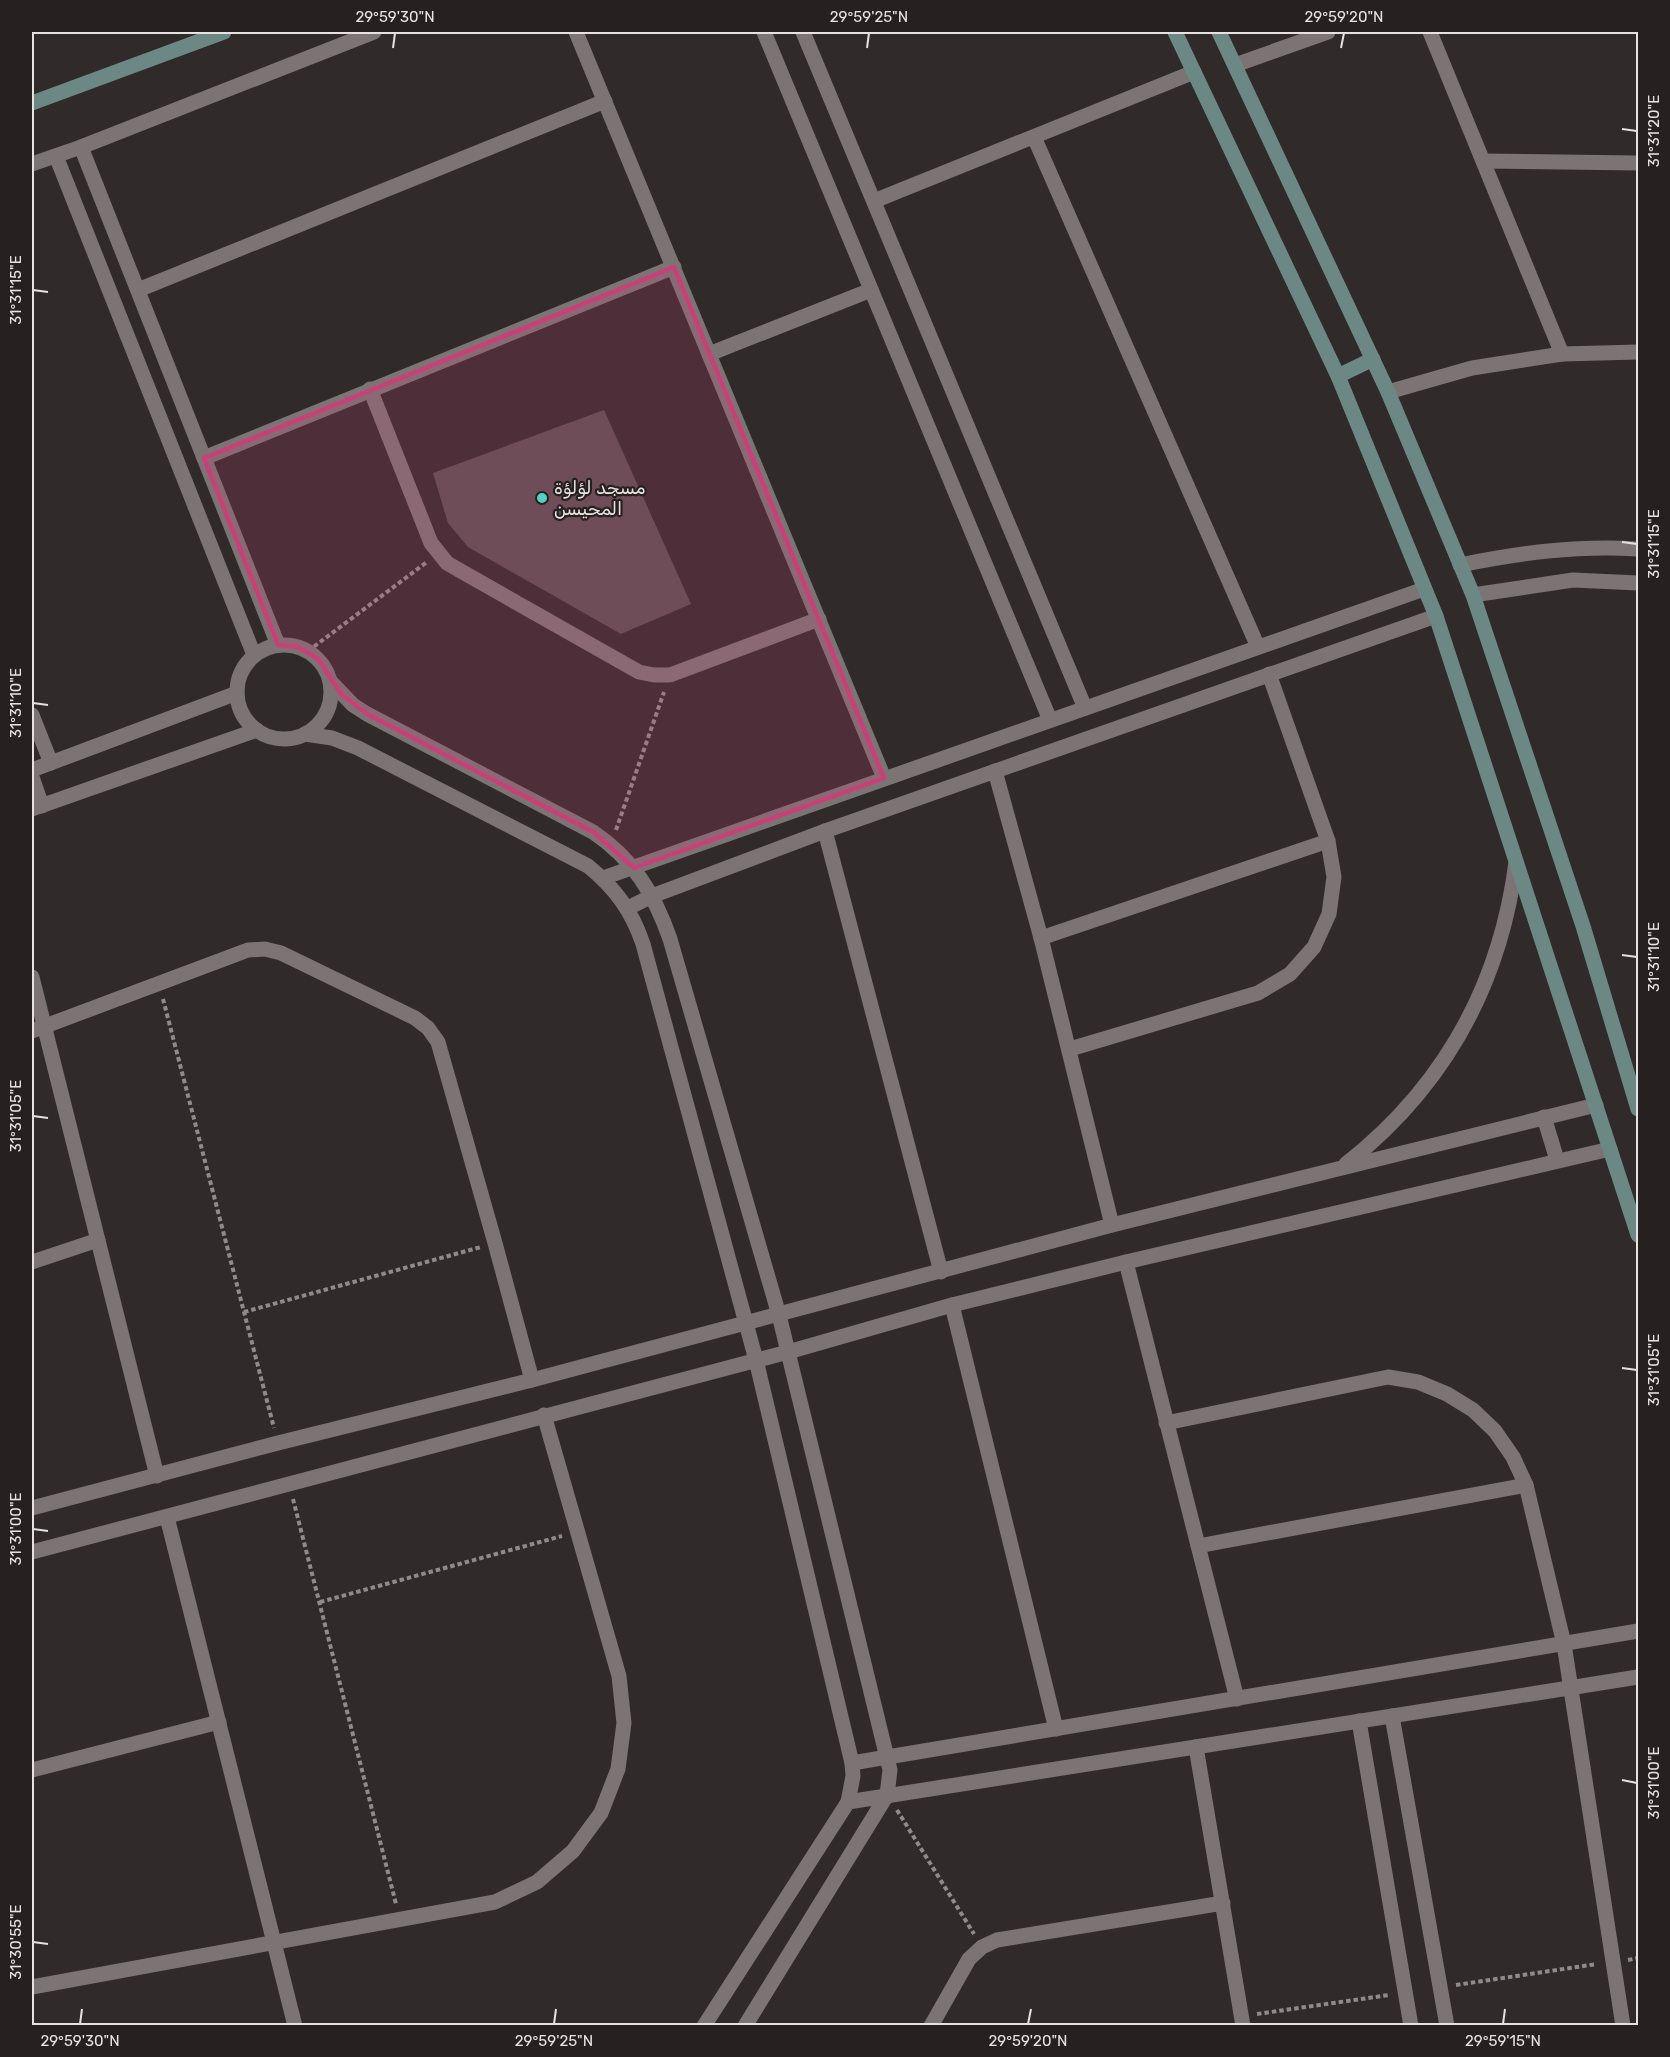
<svg xmlns="http://www.w3.org/2000/svg" width="1670" height="2057" viewBox="0 0 1670 2057" font-family="Rubik,Cairo,sans-serif">
<rect width="100%" height="100%" fill="#302a2a"/>
<polygon fill="#595151" points="604,410 691,604 621,634 468,547 448,523 433,473"/>
<g fill="none" stroke-linecap="round" stroke-linejoin="round">
<g stroke="#908b8b" stroke-width="4" stroke-dasharray="4.5 3" stroke-linecap="butt">
<polyline points="308,651 427,562"/>
<polyline points="616,830 664,692"/>
<polyline points="163,999 274,1428"/>
<polyline points="244,1312 481,1247"/>
<polyline points="293,1499 396,1904"/>
<polyline points="320,1602 562,1536"/>
<polyline points="897,1810 974,1934"/>
<polyline points="1628,1960 1638,1958"/>
<polyline points="1456,1985 1597,1964"/>
<polyline points="1257,2014 1389,1995"/>
</g>
<g stroke="#7c7474" stroke-width="15">
<polyline points="576,32 884,778"/>
<polyline points="764,32 1050,720"/>
<polyline points="803,32 1085,708"/>
<polyline points="1430,32 1562,354"/>
<polyline points="1235,65 1328,32"/>
<polyline points="1034,137 1258,647"/>
<polyline points="81,147 278,645"/>
<polyline points="56,156 254,655"/>
<polyline points="1483,161 1638,163"/>
<polyline points="32,164 81,147 374,32"/>
<polyline points="874,201 1194,72"/>
<polyline points="138,290 605,101"/>
<polyline points="709,354 871,290"/>
<polyline points="370,389 431,543 447,563 459,570 639,672 654,675 670,675 819,619"/>
<polyline points="1388,392 1472,368 1562,354 1638,352"/>
<polyline points="204,458 674,267"/>
<path d="M1460,565C1519,553 1577,545 1638,549"/>
<polyline points="1473,595 1573,580 1638,583"/>
<circle cx="284" cy="692" r="47"/>
<path d="M330,681L353,705L367,714L593,832C633,859 654,893 670,939L779,1315L890,1770L887,1795L745,2026"/>
<polyline points="32,715 51,763"/>
<path d="M305,734L332,738L358,748L588,866C615,888 632,911 643,944L756,1360L852,1763L853,1776L848,1802L704,2026"/>
<polyline points="32,770 237,693"/>
<polyline points="995,771 1041,938 1112,1225"/>
<polyline points="32,777 42,806"/>
<polyline points="32,809 257,730"/>
<polyline points="825,831 941,1272"/>
<polyline points="603,878 1424,589"/>
<polyline points="628,908 652,896 825,831 1436,616"/>
<polyline points="1041,938 1328,841"/>
<polyline points="32,977 157,1476"/>
<polyline points="32,1031 248,950 265,949 281,953 415,1018 428,1028 438,1042 495,1243 532,1380"/>
<polyline points="1070,1049 1258,993 1290,974 1314,947 1329,914 1334,877 1328,841 1269,674"/>
<polyline points="1544,1117 1557,1160"/>
<path d="M1346,1164C1445,1086 1500,986 1516,862"/>
<polyline points="32,1262 98,1240"/>
<polyline points="1126,1262 1237,1699"/>
<polyline points="952,1305 1056,1729"/>
<polyline points="1166,1423 1388,1377 1418,1382 1447,1394 1473,1410 1495,1431 1513,1457 1526,1485 1564,1644 1623,2026"/>
<polyline points="32,1508 278,1443 532,1380 1112,1225 1596,1105"/>
<polyline points="167,1517 295,2026"/>
<polyline points="1198,1546 1526,1485"/>
<polyline points="32,1552 788,1352 952,1305 1126,1262 1610,1149"/>
<polyline points="1392,1716 1447,2026"/>
<polyline points="1359,1721 1411,2026"/>
<polyline points="1196,1747 1243,2026"/>
<polyline points="852,1763 1638,1631"/>
<polyline points="32,1770 219,1722"/>
<polyline points="848,1802 1638,1677"/>
<polyline points="32,1987 495,1902 537,1882 573,1851 601,1813 618,1769 624,1723 619,1676 544,1415"/>
<polyline points="931,2026 969,1959 982,1947 997,1940 1223,1903"/>
</g>
<g stroke="#6b8885" stroke-width="15">
<polyline points="1175,32 1338,376 1436,616 1638,1235"/>
<polyline points="1219,32 1388,392 1473,595 1583,926 1638,1109"/>
<polyline points="32,103 224,32"/>
<polyline points="1338,376 1373,359"/>
</g>
</g>
<path fill="#c94076" fill-opacity="0.2" stroke="#c94076" stroke-width="4.5" stroke-linejoin="round" d="M674,267L884,778L634,868L593,832L367,714L341,694L318,659L298,647L278,645L204,458Z"/>
<path fill="none" stroke="#e7e2e2" stroke-width="2" d="M393,48L395,33M867,48L869,33M1341,48L1344,33M1622,129L1637,131M33,290L48,292M1622,542L1637,544M33,703L48,705M1622,955L1637,957M33,1116L48,1118M1622,1368L1637,1370M33,1529L48,1531M1622,1780L1637,1783M33,1942L48,1944M80,2024L82,2009M554,2024L556,2009M1028,2024L1031,2009M1503,2024L1505,2009"/>
<circle fill="#56cec3" stroke="#262020" stroke-width="2" cx="542" cy="498" r="6"/>
<g text-anchor="middle" stroke-width="4.5" stroke-linejoin="round" paint-order="stroke">
<g font-size="18" fill="#e7e2e2" stroke="#262020" text-anchor="start">
<text x="554" y="494">مسجد لؤلؤة<tspan x="554" dy="21">المحيسن</tspan></text>
</g>
</g>
<rect width="1670" height="2057" fill="none" stroke="#262020" stroke-width="66"/>
<rect x="33" y="33" width="1604" height="1991" fill="none" stroke="#e7e2e2" stroke-width="2"/>
<g font-size="15" text-anchor="middle" fill="#e7e2e2">
<text x="395" y="22">29°59'30"N</text>
<text x="869" y="22">29°59'25"N</text>
<text x="1344" y="22">29°59'20"N</text>
<text transform="translate(1654 131) rotate(-90)" y="5">31°31'20"E</text>
<text transform="translate(16 290) rotate(-90)" y="5">31°31'15"E</text>
<text transform="translate(1654 544) rotate(-90)" y="5">31°31'15"E</text>
<text transform="translate(16 703) rotate(-90)" y="5">31°31'10"E</text>
<text transform="translate(1654 957) rotate(-90)" y="5">31°31'10"E</text>
<text transform="translate(16 1116) rotate(-90)" y="5">31°31'05"E</text>
<text transform="translate(1654 1370) rotate(-90)" y="5">31°31'05"E</text>
<text transform="translate(16 1529) rotate(-90)" y="5">31°31'00"E</text>
<text transform="translate(1654 1783) rotate(-90)" y="5">31°31'00"E</text>
<text transform="translate(16 1942) rotate(-90)" y="5">31°30'55"E</text>
<text x="80" y="2046">29°59'30"N</text>
<text x="554" y="2046">29°59'25"N</text>
<text x="1028" y="2046">29°59'20"N</text>
<text x="1503" y="2046">29°59'15"N</text>
</g>
</svg>
